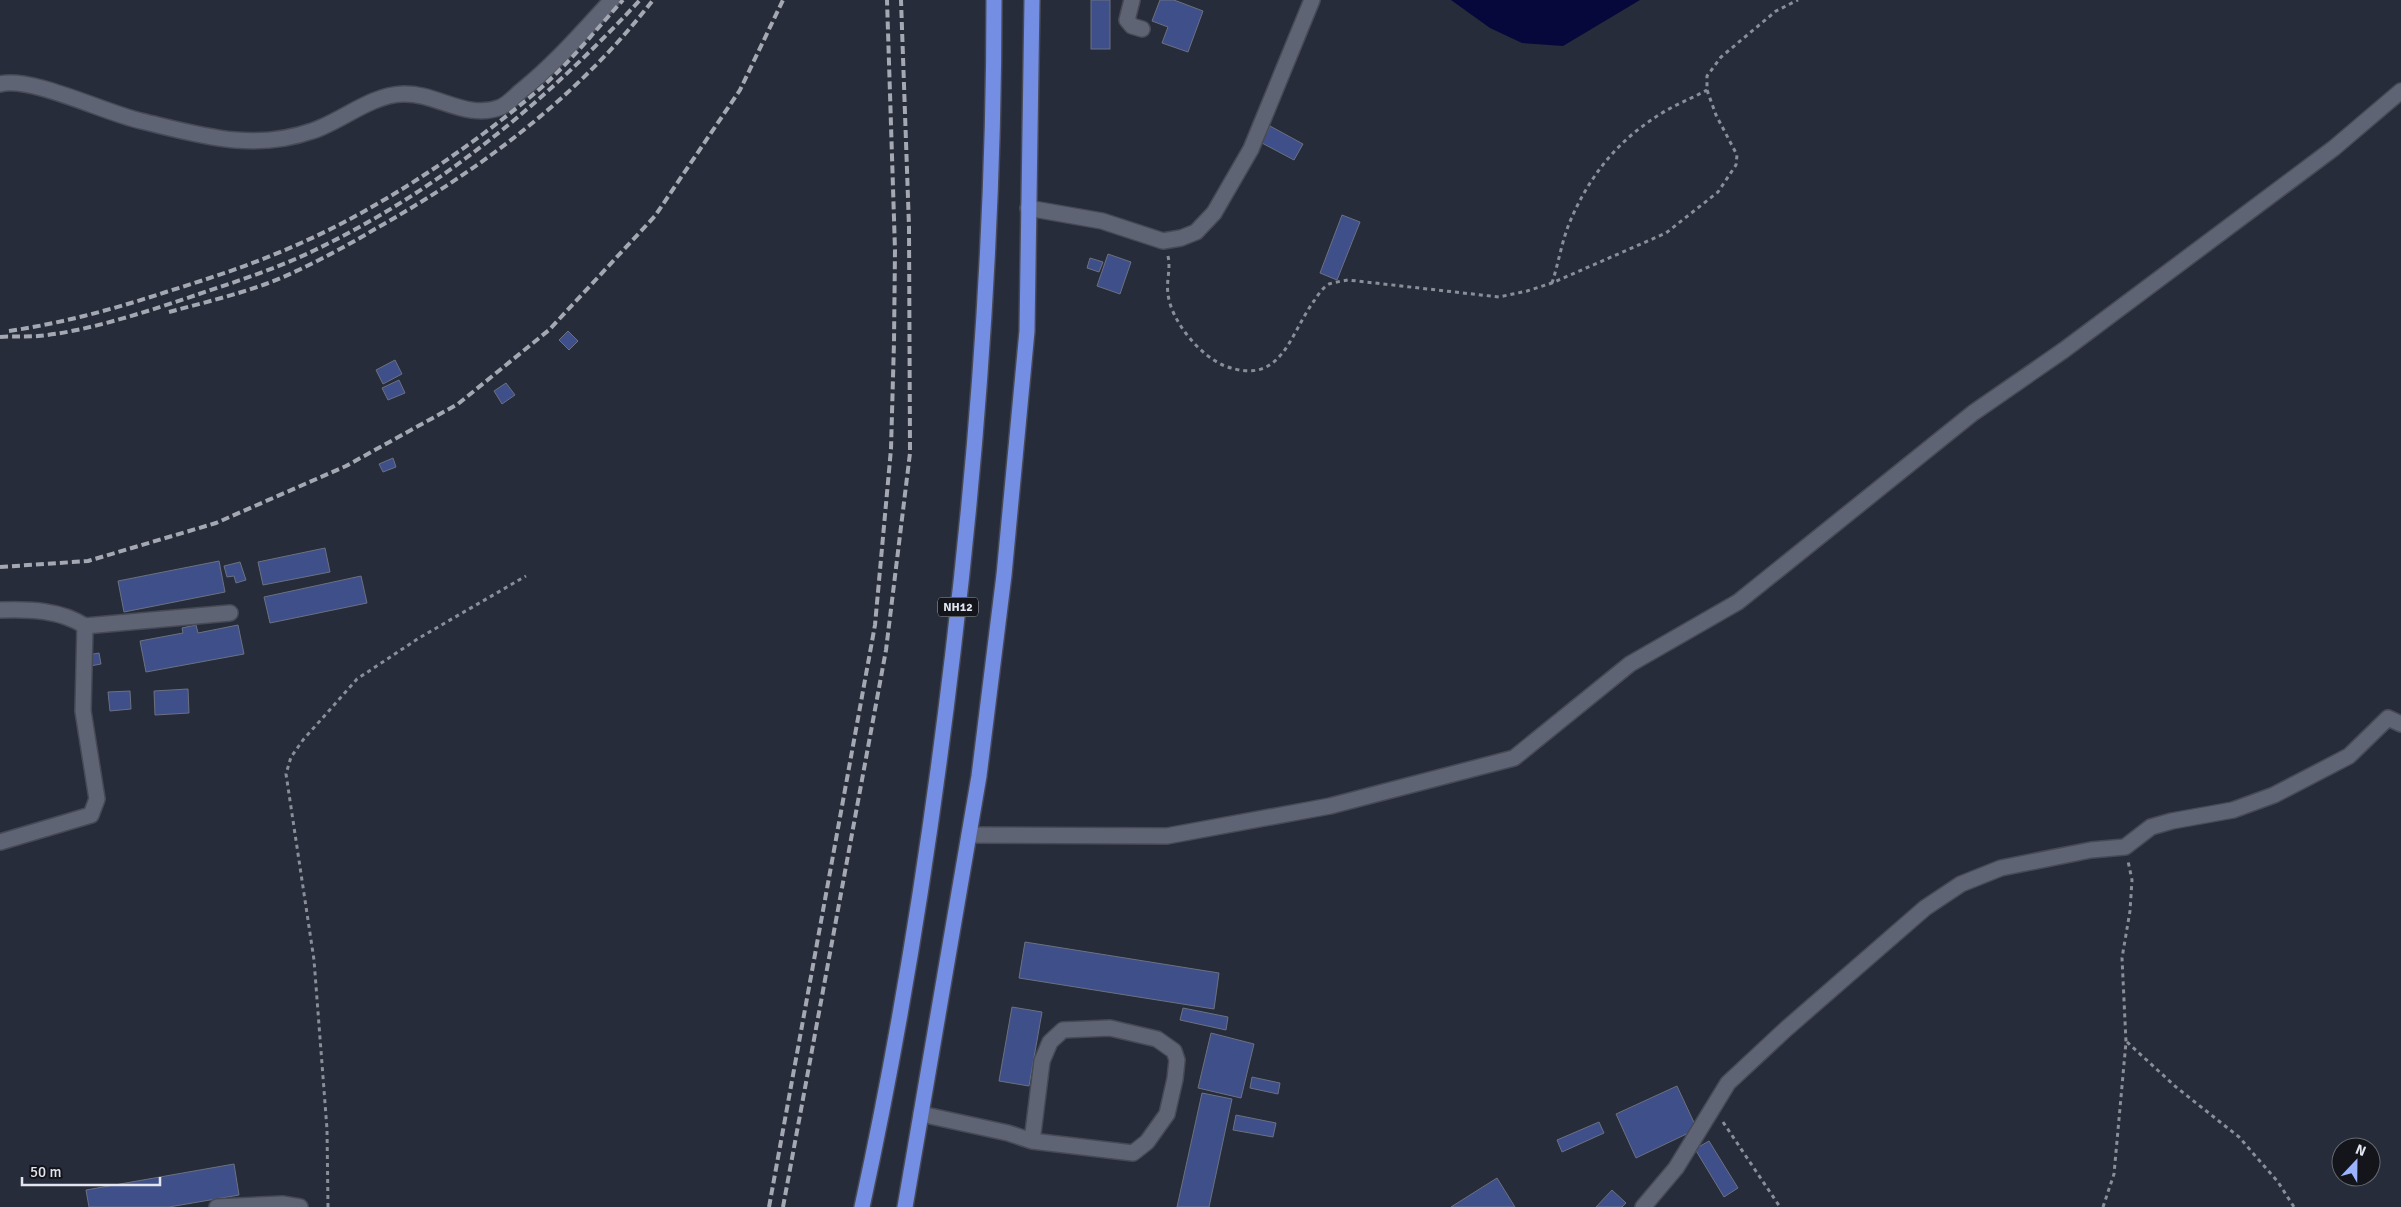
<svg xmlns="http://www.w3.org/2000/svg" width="2401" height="1207" viewBox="0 0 2401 1207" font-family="Signika,sans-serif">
<rect width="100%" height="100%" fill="#272c3a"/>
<polygon fill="#06083c" points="1451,0 1640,0 1563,46 1522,43 1490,28"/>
<g fill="#3f4f89" stroke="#6b7181">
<rect x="1091" y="0" width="19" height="49"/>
<polygon points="1160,0 1174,0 1203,11 1188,52 1162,43 1168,27 1152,21"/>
<polygon points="1270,126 1303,144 1294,160 1262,143"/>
<polygon points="1342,215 1360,222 1337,280 1320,273"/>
<polygon points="1108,254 1131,262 1120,294 1097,286"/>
<polygon points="1090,258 1103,262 1099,272 1087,268"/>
<polygon points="568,331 578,341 569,350 559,340"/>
<polygon points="395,360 402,374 383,384 376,370"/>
<polygon points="399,380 405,393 388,400 382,388"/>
<polygon points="506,383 515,395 502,404 494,391"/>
<polygon points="393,458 396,467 383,472 379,464"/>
<polygon points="325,548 330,572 263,585 258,562"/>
<polygon points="219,561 225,592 124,612 118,581"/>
<polygon points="240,562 246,580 236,583 234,576 227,577 224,566"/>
<polygon points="361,576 367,603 270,623 264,597"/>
<polygon points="196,625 198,633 238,625 244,654 146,672 140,641 183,633 182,628"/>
<polygon points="99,653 101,664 90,666 88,655"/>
<polygon points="188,689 189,713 155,715 154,691"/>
<polygon points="130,691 131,709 110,711 108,692"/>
<polygon points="1025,942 1219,973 1214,1009 1019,978"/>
<polygon points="1012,1007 1042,1012 1029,1086 999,1081"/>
<polygon points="1183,1008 1228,1017 1226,1030 1180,1020"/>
<polygon points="1211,1033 1254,1044 1241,1098 1198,1088"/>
<polygon points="1252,1077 1280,1083 1278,1094 1250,1088"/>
<polygon points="1677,1086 1697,1129 1636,1158 1616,1114"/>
<polygon points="1202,1093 1232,1099 1209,1207 1177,1207"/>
<polygon points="1236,1115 1276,1123 1273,1137 1233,1130"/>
<polygon points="1599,1122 1604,1133 1562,1152 1557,1140"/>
<polygon points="1709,1141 1738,1188 1724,1197 1695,1149"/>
<polygon points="234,1164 239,1195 169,1207 89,1207 86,1190"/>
<polygon points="1497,1178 1515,1207 1451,1207"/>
<polygon points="1612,1190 1626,1203 1622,1207 1596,1207"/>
</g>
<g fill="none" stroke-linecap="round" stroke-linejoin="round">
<defs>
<g id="minor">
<polyline points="1132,0 1127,20 1132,26 1142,29"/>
<path d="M0,84C31,76 105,113 141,121C200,135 252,152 312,131C340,122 371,95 402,94C436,92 466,121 501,107C508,104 515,96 521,91C555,64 583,31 612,0"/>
<polyline points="1028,208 1102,221 1163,241 1181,238 1196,232 1214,213 1251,149 1312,0"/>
<path d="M0,610C30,609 60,610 85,626L230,613"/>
<polyline points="969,835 1167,836 1330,806 1514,758 1630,664 1738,602 1973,413 2064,350 2334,148 2401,91"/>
<polyline points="0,842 91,815 97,799 83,711 85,626"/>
<polyline points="921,1114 1008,1133 1032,1141 1133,1153 1147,1142 1167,1114 1175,1079 1177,1060 1174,1051 1157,1039 1110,1028 1063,1030 1050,1042 1042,1061 1032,1141"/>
<polyline points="217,1207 282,1204 300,1207"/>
<polyline points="1643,1207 1676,1168 1728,1083 1786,1029 1925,908 1961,884 2001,868 2091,850 2125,847 2151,827 2172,821 2233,810 2274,795 2349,756 2388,718 2401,724"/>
</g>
<g id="highway">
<path d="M862,1207C902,1024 931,838 953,652C979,436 994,218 994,0"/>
<polyline points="905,1207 979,776 1004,575 1027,331 1032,0"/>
</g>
</defs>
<use href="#minor" stroke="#474a56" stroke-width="18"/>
<use href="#highway" stroke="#474a56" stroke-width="18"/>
<g stroke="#8a8e99" stroke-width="3" stroke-dasharray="4 4" stroke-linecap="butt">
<path d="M1168,256C1171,269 1166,281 1168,294C1171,321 1200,356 1225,366C1282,387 1289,335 1314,301C1318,295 1323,287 1329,284C1335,282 1342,281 1348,280L1499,297L1527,291L1552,283L1666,233L1718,192L1736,165L1737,155L1716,115L1707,90V76L1721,57L1776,11L1798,0"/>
<path d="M1552,283C1558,265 1562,241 1569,224C1586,182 1614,144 1653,119C1669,107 1689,100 1707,90"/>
<polyline points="2127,1042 2176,1087 2239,1137 2278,1182 2294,1207"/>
<polyline points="1723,1122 1780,1207"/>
<polyline points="328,1207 327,1129 314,960 286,774 291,757 303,740 357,679 419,638 526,576"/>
<polyline points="2103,1207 2114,1174 2126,1042 2122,958 2130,911 2132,880 2128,861"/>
</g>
<use href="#minor" stroke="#5f6474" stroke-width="15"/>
<use href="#highway" stroke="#748ee4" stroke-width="15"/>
<g stroke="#a4a8b2" stroke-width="4" stroke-dasharray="8 4" stroke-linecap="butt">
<path d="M169,312C206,302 245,293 281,278C313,264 345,247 375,229C480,170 578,97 653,0"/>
<path d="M9,331C63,323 114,309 166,292C211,278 257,263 301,243C380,208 462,153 529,98C564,70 593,33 623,0"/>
<path d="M0,337C13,336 25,337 38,336C86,332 152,310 199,294C238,281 278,268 315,250C440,190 546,101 640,0"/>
<polyline points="0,567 88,561 216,523 346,466 458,404 549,330 655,216 740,90 783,0"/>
<polyline points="769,1207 875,625 891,449 894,342 895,250 887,0"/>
<polyline points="783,1207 886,650 910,453 909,227 901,0"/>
</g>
</g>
<g text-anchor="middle" stroke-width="4" stroke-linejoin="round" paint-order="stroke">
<rect fill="#13151b" stroke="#a4a7af" stroke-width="1" x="938" y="597.5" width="40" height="19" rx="4"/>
<g font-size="12" font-weight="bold" fill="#e2e5ee">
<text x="958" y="611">NH12</text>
</g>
</g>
<g transform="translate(2356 1162) rotate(22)"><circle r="24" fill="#13151b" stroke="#66686f"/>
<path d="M0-4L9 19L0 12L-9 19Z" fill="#9cb4fd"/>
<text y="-8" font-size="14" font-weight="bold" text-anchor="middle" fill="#e2e5ee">N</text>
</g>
<path d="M22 1177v8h138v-8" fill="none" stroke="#e2e5ee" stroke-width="2.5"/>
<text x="30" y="1177" font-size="15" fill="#e2e5ee" stroke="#13151b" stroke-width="4" paint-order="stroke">50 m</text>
</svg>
